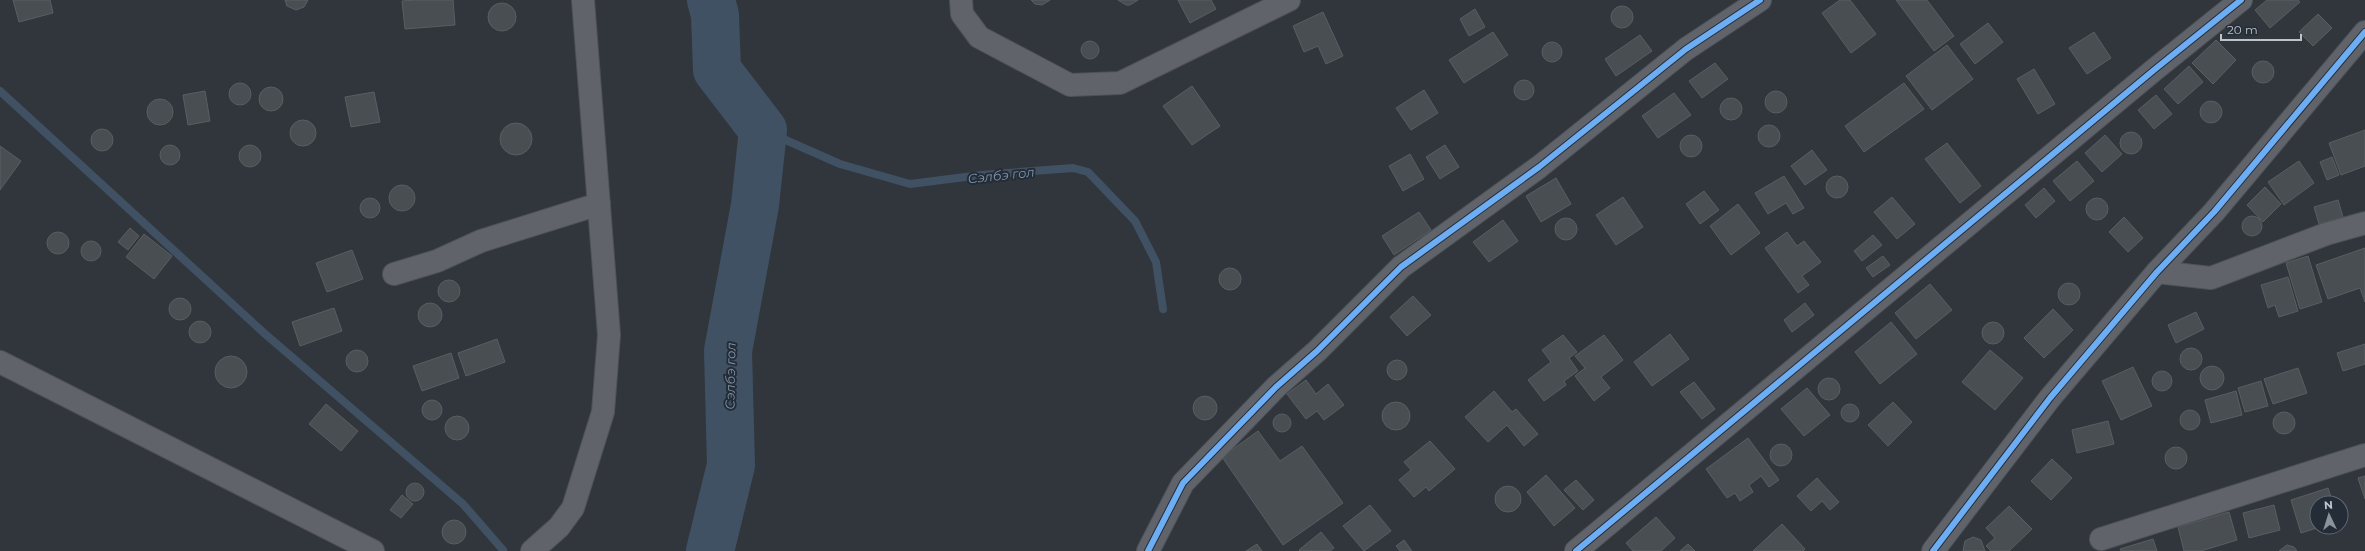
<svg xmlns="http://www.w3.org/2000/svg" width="2365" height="551" viewBox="0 0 2365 551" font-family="Montserrat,sans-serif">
<rect width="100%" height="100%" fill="#30363c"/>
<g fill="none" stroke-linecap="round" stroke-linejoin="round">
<g stroke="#415164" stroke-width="8">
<polyline points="0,91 264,333 463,504 503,550"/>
<polyline points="763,130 840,164 910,184 981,175 1073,168 1088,172 1135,221 1156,262 1163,309"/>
</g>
<polyline stroke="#415164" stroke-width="48" points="710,551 731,465 728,351 755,205 763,130 717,70 715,15 711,0"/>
</g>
<g fill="#494e53" stroke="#595e63">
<polygon points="13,0 50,0 53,13 19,22"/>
<polygon points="285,0 308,0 304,7 296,10 287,6"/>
<polygon points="415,0 453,0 455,25 405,29 402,1"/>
<polygon points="1031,0 1050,0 1042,5 1035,4"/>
<polygon points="1138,0 1130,5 1126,5 1118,0"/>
<polygon points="1178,0 1211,0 1216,9 1190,23"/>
<polygon points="1840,0 1850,0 1876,34 1851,53 1822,13"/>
<polygon points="1896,0 1927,0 1954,36 1934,51"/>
<polygon points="2267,0 2298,0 2300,2 2270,28 2255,10"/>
<circle cx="502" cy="17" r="14"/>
<circle cx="1622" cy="17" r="11"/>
<polygon points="1475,9 1485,27 1469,36 1460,19"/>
<polygon points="1323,12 1343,56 1326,64 1318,46 1304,52 1293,26"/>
<polygon points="2318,14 2332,28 2313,46 2299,32"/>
<polygon points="1988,23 2003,42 1975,64 1960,44"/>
<polygon points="1493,32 1508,55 1464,83 1449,60"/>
<polygon points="2094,32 2111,58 2087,74 2069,48"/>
<polygon points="1640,35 1652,51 1616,76 1605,59"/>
<polygon points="2216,40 2236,60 2213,84 2192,63"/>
<circle cx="1090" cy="50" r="9"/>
<circle cx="1552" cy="52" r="10"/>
<polygon points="1947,45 1973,79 1932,110 1906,76"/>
<circle cx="2263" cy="72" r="11"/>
<polygon points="1715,63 1728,79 1702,98 1689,81"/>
<polygon points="2189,66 2203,82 2178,104 2164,89"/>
<polygon points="2034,69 2055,104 2038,114 2017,79"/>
<circle cx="1524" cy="90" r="10"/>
<circle cx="240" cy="94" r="11"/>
<polygon points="1904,83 1924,109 1864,152 1845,126"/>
<polygon points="1192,86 1220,126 1192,145 1163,106"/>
<circle cx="271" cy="99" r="12"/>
<polygon points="1424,90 1438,113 1411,130 1396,108"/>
<circle cx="1776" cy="102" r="11"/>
<polygon points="205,91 210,121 188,125 183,95"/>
<polygon points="374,92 380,122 351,127 345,97"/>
<polygon points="1674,93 1691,115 1658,138 1642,116"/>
<polygon points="2156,95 2172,114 2154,129 2138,110"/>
<circle cx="1731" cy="109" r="11"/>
<circle cx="160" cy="112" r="13"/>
<circle cx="2211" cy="112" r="11"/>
<circle cx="303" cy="133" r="13"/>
<circle cx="516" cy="139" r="16"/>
<circle cx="1769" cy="136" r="11"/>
<circle cx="102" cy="140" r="11"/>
<polygon points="2365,130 2365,166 2341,175 2329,143"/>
<circle cx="2131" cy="143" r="11"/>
<circle cx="1691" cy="146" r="11"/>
<polygon points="2105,135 2122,154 2102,172 2085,153"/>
<polygon points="1947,143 1981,186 1960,203 1925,159"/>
<circle cx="250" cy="156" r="11"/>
<polygon points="1445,145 1459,167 1440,179 1426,157"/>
<circle cx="170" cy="155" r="10"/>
<polygon points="0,146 21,161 0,190"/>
<polygon points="1812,150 1827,170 1805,185 1791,166"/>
<polygon points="1410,154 1424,179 1403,191 1389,166"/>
<polygon points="2332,157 2339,175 2327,180 2320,162"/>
<polygon points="2077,161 2094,181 2070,201 2053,181"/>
<polygon points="2299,161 2314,183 2284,205 2268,182"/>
<circle cx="1837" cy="187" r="11"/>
<polygon points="1784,176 1804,208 1793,214 1786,203 1768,214 1755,193"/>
<polygon points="1556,178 1571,204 1541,222 1526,196"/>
<circle cx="402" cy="198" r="13"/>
<polygon points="2265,187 2281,204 2263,222 2247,205"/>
<polygon points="2044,188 2055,201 2036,218 2025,205"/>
<polygon points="1704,191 1719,210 1700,224 1686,204"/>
<polygon points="1623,197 1643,227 1616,245 1596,215"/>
<polygon points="1892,197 1915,224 1897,239 1874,212"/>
<circle cx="2097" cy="209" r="11"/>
<circle cx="370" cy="208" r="10"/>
<polygon points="2338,200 2343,217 2319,224 2314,207"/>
<polygon points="1738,204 1760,233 1731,255 1710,226"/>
<polygon points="1419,212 1431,230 1394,255 1382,236"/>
<circle cx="2252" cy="226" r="10"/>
<polygon points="2124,217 2143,238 2128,252 2109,232"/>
<circle cx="1566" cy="229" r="11"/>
<polygon points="1503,220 1518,241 1489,262 1473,242"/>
<polygon points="130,228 139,236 128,250 118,242"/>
<polygon points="1787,232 1797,246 1804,241 1821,262 1802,276 1809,285 1798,293 1765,248"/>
<circle cx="58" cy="243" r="11"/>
<polygon points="144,234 172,256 154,279 126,257"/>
<polygon points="1873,235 1882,245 1862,261 1854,251"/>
<circle cx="91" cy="251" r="10"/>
<polygon points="2365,248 2365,302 2360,288 2328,299 2316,265"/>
<polygon points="352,250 363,279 327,292 316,263"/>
<polygon points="1883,256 1890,265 1873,277 1866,268"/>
<polygon points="2308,256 2322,302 2300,309 2286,263"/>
<circle cx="1230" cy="279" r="11"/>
<polygon points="2288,277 2298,311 2279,317 2275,305 2268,308 2261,285"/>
<circle cx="449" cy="291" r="11"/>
<circle cx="2069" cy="294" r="11"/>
<polygon points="1930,284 1952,310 1916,339 1895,313"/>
<polygon points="1413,296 1431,315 1407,336 1390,317"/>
<circle cx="180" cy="309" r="11"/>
<polygon points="1805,303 1814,315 1792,332 1784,320"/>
<circle cx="430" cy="315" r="12"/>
<polygon points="334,308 342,331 300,346 292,322"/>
<polygon points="2053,309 2073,330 2044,358 2024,338"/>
<polygon points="2196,312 2204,329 2176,343 2168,325"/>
<circle cx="200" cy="332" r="11"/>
<circle cx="1993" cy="333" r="11"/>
<polygon points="1891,322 1917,354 1880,384 1855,352"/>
<polygon points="1670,334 1689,359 1652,386 1634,362"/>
<polygon points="1563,335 1577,352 1569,358 1578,371 1564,381 1566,385 1544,401 1528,380 1551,362 1542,350"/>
<polygon points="1604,335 1623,360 1601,377 1610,388 1594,401 1575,376 1585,368 1575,356"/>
<polygon points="497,339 505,362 466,376 458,353"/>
<polygon points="2365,344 2365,364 2343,371 2337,353"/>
<circle cx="2191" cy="359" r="11"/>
<circle cx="357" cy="361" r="11"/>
<polygon points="1990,350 2023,378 1995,410 1962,382"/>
<polygon points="451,353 459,378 422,391 413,366"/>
<circle cx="231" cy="372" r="16"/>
<circle cx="1397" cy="370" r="10"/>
<circle cx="2212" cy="378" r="12"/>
<polygon points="2133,367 2152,406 2121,420 2102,381"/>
<polygon points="2298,368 2307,393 2273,404 2264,379"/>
<circle cx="2162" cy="381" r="10"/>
<circle cx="1829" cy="389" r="11"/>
<polygon points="1306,380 1316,394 1328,384 1344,405 1324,420 1317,411 1306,419 1287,394"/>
<polygon points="2261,381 2268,406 2245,412 2238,388"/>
<polygon points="1694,382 1715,409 1702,419 1680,392"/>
<polygon points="1807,388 1830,415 1804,436 1781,409"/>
<polygon points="1494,391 1512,412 1516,409 1538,434 1524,446 1507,425 1488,442 1465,417"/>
<polygon points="2236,391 2242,415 2211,423 2205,400"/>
<circle cx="1205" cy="408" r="12"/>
<circle cx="432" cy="410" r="10"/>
<polygon points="1893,402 1912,422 1888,446 1868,425"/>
<circle cx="1396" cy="416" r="14"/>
<circle cx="1850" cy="413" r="9"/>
<polygon points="326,404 358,431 341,451 309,424"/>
<circle cx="2190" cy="420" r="10"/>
<circle cx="2284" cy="423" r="11"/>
<circle cx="1282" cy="423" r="9"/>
<circle cx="457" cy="428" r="12"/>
<polygon points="2108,421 2114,444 2077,453 2072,430"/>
<polygon points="1258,431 1280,461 1302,446 1343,503 1283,545 1222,457"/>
<polygon points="1748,438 1779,480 1769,487 1761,476 1749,485 1753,492 1740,501 1735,493 1727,498 1706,469"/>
<polygon points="1430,441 1455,469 1429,491 1426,487 1414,497 1399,480 1411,470 1404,462"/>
<circle cx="1781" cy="455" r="11"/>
<circle cx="2176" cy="458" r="11"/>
<polygon points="2052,459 2072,478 2051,500 2031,481"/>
<polygon points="1546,475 1575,508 1554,526 1527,492"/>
<polygon points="2365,476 2365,499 2358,478"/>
<polygon points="1817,478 1839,502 1830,510 1822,501 1811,511 1797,496"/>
<polygon points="1576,480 1594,500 1583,510 1564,490"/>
<circle cx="415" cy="492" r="9"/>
<circle cx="1508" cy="499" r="13"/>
<polygon points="2328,488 2333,503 2317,503 2317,527 2320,527 2301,533 2291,500"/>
<polygon points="402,495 413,504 401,518 390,510"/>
<polygon points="1370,505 1391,531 1364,551 1343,526"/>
<polygon points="2274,505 2280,530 2249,538 2243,513"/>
<polygon points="2009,506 2032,529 2009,551 1991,551 1986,546 1995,538 1986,528"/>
<polygon points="2229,512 2237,540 2201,551 2184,551 2178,527"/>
<polygon points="1656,517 1675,538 1661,551 1633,551 1626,543"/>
<circle cx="454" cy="532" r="12"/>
<polygon points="1782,524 1805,549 1803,551 1753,551"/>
<polygon points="1321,532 1334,548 1330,551 1300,551 1299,550"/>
<polygon points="1973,537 1981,540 1985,551 1963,551 1965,541"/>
<polygon points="2153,539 2157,551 2121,551 2120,549"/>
<polygon points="1404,540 1412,551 1400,551 1396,546"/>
<polygon points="1257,544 1262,551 1246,551"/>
<polygon points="1688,544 1695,551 1680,551"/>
<polygon points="2287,545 2294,547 2297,551 2279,551"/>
</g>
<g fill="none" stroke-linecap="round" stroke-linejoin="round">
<defs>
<g id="minor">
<polyline points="961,0 962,14 979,37 1070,85 1120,83 1289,0"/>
<polyline points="2157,272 2211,278 2326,234 2365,223"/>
<polyline points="394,274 437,261 481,241 599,204"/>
<polyline points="0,362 373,551"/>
<polyline points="2101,539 2365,455"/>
<polyline points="532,551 559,527 573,508 603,412 609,335 583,0"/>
<polyline points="1148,551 1183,483 1276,387 1317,351 1401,267 1539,167 1686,49 1760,0"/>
<polyline points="1576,551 2154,70 2241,0"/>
<polyline points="1933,551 2050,398 2157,272 2214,212 2365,32"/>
</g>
</defs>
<use href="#minor" stroke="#4e5257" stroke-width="24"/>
<use href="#minor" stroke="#60646a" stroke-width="22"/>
<defs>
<g id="cycleway">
<polyline points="1148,551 1183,483 1276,387 1317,351 1401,267 1539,167 1686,49 1760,0"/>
<polyline points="1576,551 2154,70 2241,0"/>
<polyline points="1933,551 2050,398 2157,272 2214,212 2365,32"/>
</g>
</defs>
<use href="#cycleway" stroke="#232c37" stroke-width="8"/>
<use href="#cycleway" stroke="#6dadf4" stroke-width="6"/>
</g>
<g text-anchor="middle" stroke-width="4" stroke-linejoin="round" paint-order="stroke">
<g font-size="13" font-style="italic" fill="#8195aa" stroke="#232c37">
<text transform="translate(1001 175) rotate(-6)" y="5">Сэлбэ гол</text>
<text transform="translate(730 376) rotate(-89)" y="5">Сэлбэ гол</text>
</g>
</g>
<g transform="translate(2329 515) rotate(356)"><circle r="19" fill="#232c37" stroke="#606872"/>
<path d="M0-3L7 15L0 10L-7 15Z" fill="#8b9299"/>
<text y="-6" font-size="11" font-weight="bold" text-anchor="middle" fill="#bcc3cb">N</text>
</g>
<path d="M2221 34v6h80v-6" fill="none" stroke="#bcc3cb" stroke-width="2"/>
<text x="2227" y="34" font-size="12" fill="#bcc3cb" stroke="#232c37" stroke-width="3" paint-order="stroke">20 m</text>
</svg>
